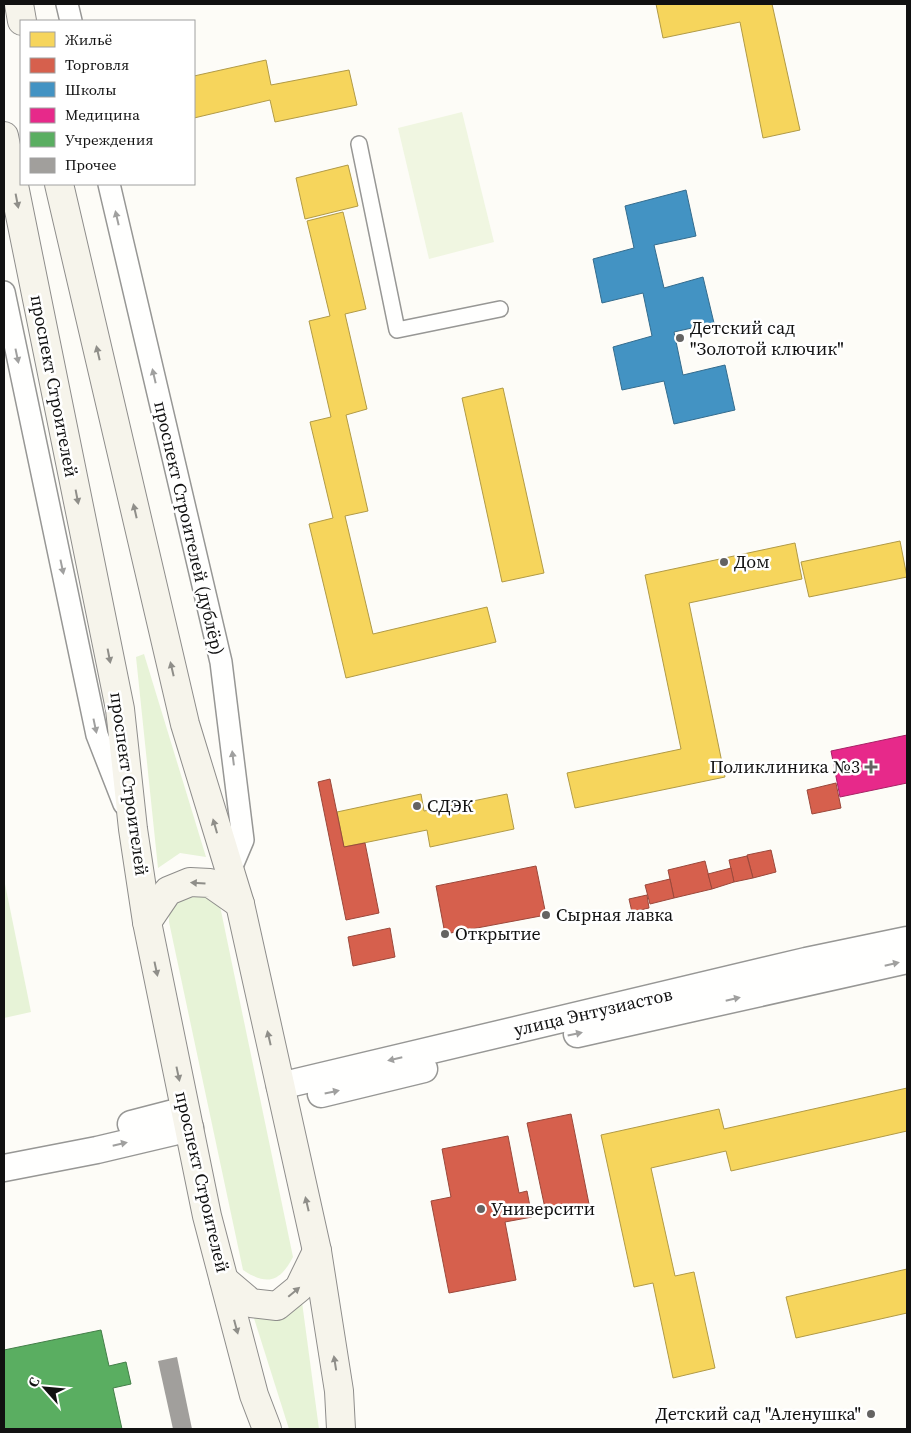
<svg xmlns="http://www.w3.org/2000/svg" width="911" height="1433" viewBox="0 0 911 1433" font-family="'Source Serif 4',serif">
<rect width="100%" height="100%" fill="#fdfcf7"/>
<g fill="#e7f3d7">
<polygon points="144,654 206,857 180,853 158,868 136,657"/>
<polygon points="4,879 31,1012 4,1018"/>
<path d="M202,893L220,906L293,1257C280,1282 267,1286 243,1270L169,922V914L181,896Z"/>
<polygon points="302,1302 319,1429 289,1429 253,1315"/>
</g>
<polygon fill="#f0f6e1" points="462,112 494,242 429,259 398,128"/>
<g fill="#f6d55c" stroke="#b19a46">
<polygon points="656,4 772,4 800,130 763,138 740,22 663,38"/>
<polygon points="266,60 271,85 349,70 357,105 275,122 270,100 194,118 194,76"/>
<polygon points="348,165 358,206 305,219 296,178"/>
<polygon points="343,212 366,309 345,314 367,409 346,415 368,511 345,516 373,634 487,607 496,642 346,678 309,524 333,518 310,422 331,417 309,321 330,316 307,221"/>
<polygon points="503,388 544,573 502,582 462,398"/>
<polygon points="900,541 907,577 809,597 801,562"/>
<polygon points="795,543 802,579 689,603 725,777 575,808 567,773 681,749 645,575"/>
<polygon points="421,794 424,811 507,794 514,829 430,847 427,830 344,847 337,812"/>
<polygon points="907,1088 907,1131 731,1171 726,1151 651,1168 675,1276 694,1272 715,1368 673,1378 653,1283 634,1287 601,1135 719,1109 724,1129"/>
<polygon points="907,1269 907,1313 796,1338 786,1297"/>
</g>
<g fill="#d6604d" stroke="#9b483b">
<polygon points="330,779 344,847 365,843 379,913 346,920 318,782"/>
<polygon points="836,783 841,808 812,814 807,790"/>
<polygon points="771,850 776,872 753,878 747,855"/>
<polygon points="747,856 753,878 734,882 729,860"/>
<polygon points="705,861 712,889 674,898 668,870"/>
<polygon points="536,866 546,915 445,934 436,886"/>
<polygon points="731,868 734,882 712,889 708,874"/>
<polygon points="670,879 674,898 650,904 645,885"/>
<polygon points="647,895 649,908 632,912 629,899"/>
<polygon points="390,928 395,957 353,966 348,937"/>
<polygon points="571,1114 589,1204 546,1213 527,1123"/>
<polygon points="508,1136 519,1193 527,1191 532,1217 505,1222 516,1280 449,1293 431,1201 451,1197 442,1149"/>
</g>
<polygon fill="#4393c3" stroke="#346c8e" points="686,190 696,236 654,245 664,288 703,277 714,323 674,332 683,375 725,365 735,410 674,424 664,381 622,390 613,347 652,336 643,293 602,303 593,259 634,248 625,206"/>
<polygon fill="#e7298a" stroke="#a72266" points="907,735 907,783 840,797 831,751"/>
<polygon fill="#5aae61" stroke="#447f49" points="101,1330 109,1366 126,1362 131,1384 113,1388 122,1429 4,1429 4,1350"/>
<polygon fill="#a19f9c" points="177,1357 192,1429 173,1429 158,1361"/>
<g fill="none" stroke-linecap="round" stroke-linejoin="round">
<defs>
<polyline id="pedestrian" points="359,144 397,330 500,309"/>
<g id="minor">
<polyline points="67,4 71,21"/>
<polyline points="109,184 221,662 243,840 229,873"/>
<polyline points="4,292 97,735 124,804"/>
</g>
<g id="tertiary">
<polyline points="577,1034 907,960"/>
<polyline points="280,1086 806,961 907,940"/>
<polyline points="321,1094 424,1069"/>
<polyline points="131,1124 185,1110"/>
<polyline points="4,1168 97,1150 190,1128"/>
</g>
<g id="secondary">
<polyline points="19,4 22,21"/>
<polyline points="4,136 120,709 133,829 147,922 207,1216 254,1395 267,1429"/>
<polyline points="59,184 185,724 240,904 317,1251 339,1391 341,1429"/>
<polyline points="147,922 168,891 190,882 210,883 240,904"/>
<polyline points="224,1280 251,1303 277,1306 299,1288 317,1251"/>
</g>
</defs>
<use href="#pedestrian" stroke="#979795" stroke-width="18"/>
<use href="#minor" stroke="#979795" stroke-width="24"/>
<use href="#tertiary" stroke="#979795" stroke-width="29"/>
<use href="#secondary" stroke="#8e8d8b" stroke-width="30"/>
<use href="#pedestrian" stroke="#fffffe" stroke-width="15"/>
<use href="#minor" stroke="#fffffe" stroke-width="21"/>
<use href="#tertiary" stroke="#fffffe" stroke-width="26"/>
<use href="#secondary" stroke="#f6f4eb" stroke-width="28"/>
</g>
<defs><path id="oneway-solid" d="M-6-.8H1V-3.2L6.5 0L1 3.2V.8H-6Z" transform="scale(1.25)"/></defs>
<g fill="#8f8e89">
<use href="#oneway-solid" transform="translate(17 201) rotate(79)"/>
<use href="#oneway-solid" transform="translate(98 353) rotate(-103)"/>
<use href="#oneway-solid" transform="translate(77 497) rotate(79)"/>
<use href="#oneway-solid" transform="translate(135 511) rotate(-103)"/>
<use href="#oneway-solid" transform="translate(109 656) rotate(79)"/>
<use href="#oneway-solid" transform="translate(172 669) rotate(-103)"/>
<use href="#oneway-solid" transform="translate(215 826) rotate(-106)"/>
<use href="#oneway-solid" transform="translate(198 883) rotate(-177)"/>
<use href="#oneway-solid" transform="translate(156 969) rotate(78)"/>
<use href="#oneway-solid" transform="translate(269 1038) rotate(-103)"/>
<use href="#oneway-solid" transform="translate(178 1074) rotate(78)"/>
<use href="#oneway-solid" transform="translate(307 1204) rotate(-103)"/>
<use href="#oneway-solid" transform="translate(294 1292) rotate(-40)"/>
<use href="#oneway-solid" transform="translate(236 1327) rotate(75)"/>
<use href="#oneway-solid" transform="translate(335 1363) rotate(-99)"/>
</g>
<g fill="#a0a09f">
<use href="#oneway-solid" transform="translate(117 218) rotate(-103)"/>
<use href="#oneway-solid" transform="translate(17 356) rotate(78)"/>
<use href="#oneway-solid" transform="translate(154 376) rotate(-103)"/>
<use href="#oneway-solid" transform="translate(62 567) rotate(78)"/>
<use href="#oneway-solid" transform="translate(95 726) rotate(78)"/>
<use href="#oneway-solid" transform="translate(233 758) rotate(-97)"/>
<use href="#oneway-solid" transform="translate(892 964) rotate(-13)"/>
<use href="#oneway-solid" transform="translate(733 999) rotate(-13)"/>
<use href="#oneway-solid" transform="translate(575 1034) rotate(-12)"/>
<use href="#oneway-solid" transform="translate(395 1059) rotate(167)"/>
<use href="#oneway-solid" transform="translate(332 1092) rotate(-12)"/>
<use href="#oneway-solid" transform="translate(120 1144) rotate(-13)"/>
</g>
<g fill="#646362" stroke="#fff" stroke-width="2">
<circle cx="680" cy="338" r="5"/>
<circle cx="724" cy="562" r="5"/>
<path d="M868.5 759.5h5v5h5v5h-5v5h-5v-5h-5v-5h5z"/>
<circle cx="417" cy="806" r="5"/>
<circle cx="546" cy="915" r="5"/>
<circle cx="445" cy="934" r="5"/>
<circle cx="481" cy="1209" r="5"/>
<circle cx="871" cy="1414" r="5"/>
</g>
<g text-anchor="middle" stroke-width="5" stroke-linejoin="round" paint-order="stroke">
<g font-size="18" fill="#111" stroke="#fff" text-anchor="start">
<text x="690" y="334">Детский сад<tspan x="690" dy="21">"Золотой ключик"</tspan></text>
<text x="734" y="568">Дом</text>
<text x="860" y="773" text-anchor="end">Поликлиника №3</text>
<text x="427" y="812">СДЭК</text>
<text x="556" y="921">Сырная лавка</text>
<text x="455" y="940">Открытие</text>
<text x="491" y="1215">Университи</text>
<text x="861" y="1420" text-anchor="end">Детский сад "Аленушка"</text>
</g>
<g font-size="18" fill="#111" stroke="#fff">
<text transform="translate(54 386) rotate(79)" y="6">проспект Строителей</text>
<text transform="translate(189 528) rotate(77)" y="6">проспект Строителей (дублёр)</text>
<text transform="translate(129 784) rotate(82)" y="6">проспект Строителей</text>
<text transform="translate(593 1012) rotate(-13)" y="6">улица Энтузиастов</text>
<text transform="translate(202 1182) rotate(77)" y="6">проспект Строителей</text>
</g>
</g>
<rect width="911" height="1433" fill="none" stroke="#111111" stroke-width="10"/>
<rect x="20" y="20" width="175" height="165" fill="#ffffff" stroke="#a0a0a0"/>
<rect x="30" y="32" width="25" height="15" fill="#f6d55c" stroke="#a0a0a0"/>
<text x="65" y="45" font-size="15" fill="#111111">Жильё</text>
<rect x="30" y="58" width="25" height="15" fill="#d6604d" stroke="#a0a0a0"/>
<text x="65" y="70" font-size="15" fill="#111111">Торговля</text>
<rect x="30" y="82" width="25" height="15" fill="#4393c3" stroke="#a0a0a0"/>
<text x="65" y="95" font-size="15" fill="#111111">Школы</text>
<rect x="30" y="108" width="25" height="15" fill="#e7298a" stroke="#a0a0a0"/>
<text x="65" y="120" font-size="15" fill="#111111">Медицина</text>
<rect x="30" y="132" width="25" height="15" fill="#5aae61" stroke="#a0a0a0"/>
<text x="65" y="145" font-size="15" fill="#111111">Учреждения</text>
<rect x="30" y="158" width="25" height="15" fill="#a19f9c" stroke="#a0a0a0"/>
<text x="65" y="170" font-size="15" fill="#111111">Прочее</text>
<g transform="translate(45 1388) rotate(297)" stroke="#ffffff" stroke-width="4" paint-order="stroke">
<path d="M0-4L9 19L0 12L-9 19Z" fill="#111111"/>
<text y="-8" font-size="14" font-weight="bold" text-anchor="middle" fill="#111111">С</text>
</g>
</svg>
